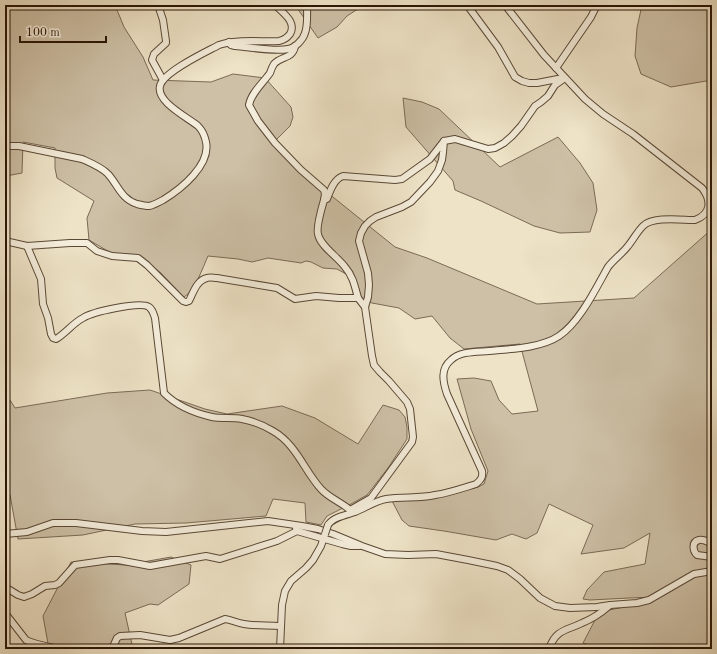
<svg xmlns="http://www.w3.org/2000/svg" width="717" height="654" viewBox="0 0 717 654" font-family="'Old Standard TT',serif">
<rect width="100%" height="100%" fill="#eee3c7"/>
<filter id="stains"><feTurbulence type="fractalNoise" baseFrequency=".005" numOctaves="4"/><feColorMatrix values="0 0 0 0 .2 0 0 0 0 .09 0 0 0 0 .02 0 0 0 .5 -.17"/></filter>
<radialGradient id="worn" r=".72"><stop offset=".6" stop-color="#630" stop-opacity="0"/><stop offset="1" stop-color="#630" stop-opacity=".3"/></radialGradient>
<g fill="#cdc0a6" stroke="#7b6a56">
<path d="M5,5H115L124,27L143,57L153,80L211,82L233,74L265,78L291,107L293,117L290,126L273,143L292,164L395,247L427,258L537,304L634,298L712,229V649H596V648L583,643L595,620L609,610L650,602L658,597L629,598L590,600L583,599L587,590L604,572L645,564L650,533L624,548L581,554L593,525L549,504L537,533L526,539L512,534L496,540L444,531L409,526L402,520L392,501L435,498L478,487L484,484L488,471L471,429L457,379L474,378L491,381L499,400L512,414L538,411L520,344L464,349L450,338L432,316L415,319L399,308L372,303L362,299L355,279L337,269L323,268L311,262L306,261L301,263L268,258L252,262L238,259L208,256C203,267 195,291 184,297L181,294L161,273L140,256L111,253L89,240L87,218L94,201L57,178L55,168V148L23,142L22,173L6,176L5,178V27L7,24Z"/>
<polygon points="295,5 364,5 347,16 337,27 318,38"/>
<polygon points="642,5 712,5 712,80 671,87 641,74 635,56 637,28"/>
<polygon points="403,98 422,102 439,109 500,167 558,137 580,163 593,183 597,210 590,232 560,233 534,226 481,201 455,190 453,181 406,127"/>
<polygon points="150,390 205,409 227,414 282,406 315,418 358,444 383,405 399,410 405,417 407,427 407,439 388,468 367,495 351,504 327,516 321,525 306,522 305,503 273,499 266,516 186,523 135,524 83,535 18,539 10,495 5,498 5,392 15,408 107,393"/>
<polygon points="171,557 191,565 189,584 158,605 150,604 125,613 133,649 49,649 43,616 71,562 126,565"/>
</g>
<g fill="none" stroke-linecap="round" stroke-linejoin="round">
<defs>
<g id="minor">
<polyline points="158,5 163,20 166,41 166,43 154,54 152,60 163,80"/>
<polyline points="467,5 498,47 515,77 522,81 529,83 537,83 563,78"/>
<path d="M229,42L231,45L235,46C249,47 275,52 288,49C295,48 303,40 305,33C308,25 307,14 307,5"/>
<path d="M295,46C293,59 281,56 274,64C272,67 271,70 270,73C263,83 251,93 249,105L258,121L275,143L301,170L324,190L325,194L324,200"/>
<polyline points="556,68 591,17 597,5"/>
<path d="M5,147L8,146H19L82,159C91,163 101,167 108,174C118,185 121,199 137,204C141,205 145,206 149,206C154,205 159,202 163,200C181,189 211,165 206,142C205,137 202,130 198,126C187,117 156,102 160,86C163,72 206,52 219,45C235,39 262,42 279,41C284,40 287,38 290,34C297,22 283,13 275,5"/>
<path d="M5,241L27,246L70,243H87L97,251L112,256L138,258L147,265L183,301L186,302L189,301C193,293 197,280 207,278C210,277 214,278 217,278L277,288L295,299L316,296L339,298H358L365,307"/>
<path d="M27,246L41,279L43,304L48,318L51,334L53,338L56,339C66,333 73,323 83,318C92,312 140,301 149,307C153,310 153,313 155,318L164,393C176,405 194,413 212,417C222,419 232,417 242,419C253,421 263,425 273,431C296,444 304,470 321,489C329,498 341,502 350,510"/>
<path d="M358,298C355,287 353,276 345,267C338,257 320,246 318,234C316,227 322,207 324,200L327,199C330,191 334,179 343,176L395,180L402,179L430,159L444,141"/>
<polyline points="351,512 350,510 371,498 412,442 413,437 410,409 407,402 389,381 380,372 374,365 372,356 365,307 368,297 369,285 368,273 359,241 361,233 365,226 370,221 376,217 402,207 411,202 430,182 438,171 442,160 443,152 444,141 455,139 488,149 495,148 504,143 512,136 521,126 535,106 541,102 548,96 555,85 565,78"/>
<path d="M328,525C333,517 346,515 355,512C365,508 375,501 386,499C402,496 419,499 435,495C449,493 463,488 476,484C481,480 483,477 482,471L447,394C443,382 440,369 451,360C460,351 476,352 489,351C511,349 541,348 559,336C580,322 596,288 608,267C614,259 622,254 628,246C633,240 637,232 643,226C653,216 681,220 695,220C711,214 712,201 702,188L633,134L603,114L585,99L544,55L505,5"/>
<polyline points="296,528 297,531 342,544 351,546 359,546"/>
<polyline points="5,534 27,532 53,523 76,523 142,531 166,532 268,521 302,526 318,529 333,534 362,546 385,554 408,555 436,554 468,560 497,566 508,570 520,579 540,598 555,606 570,608 597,607 610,605 637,603 649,600 694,574 712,571"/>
<path d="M712,544C708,542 704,539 699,540C691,542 693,551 697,555L712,557"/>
<polyline points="5,587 18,595 24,597 32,594 45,586 55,585 59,583 75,565 110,560 118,560 150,566 206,556 220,559 277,541 297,531"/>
<path d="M5,613L26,640C36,645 48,646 58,649"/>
<path d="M112,649L117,638L120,636L140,635L170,640L179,638L225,619C232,620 237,623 244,624C256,626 268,625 280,626"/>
<polyline points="280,649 282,605 285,591 291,581 306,568 313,560 321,546 325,534"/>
<path d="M549,649C556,629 566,631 582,623C592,619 601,613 609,606"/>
</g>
</defs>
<use href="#minor" stroke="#5a4836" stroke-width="8"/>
<use href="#minor" stroke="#f4eddb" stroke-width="6"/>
<defs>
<polyline id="minor-bridge" points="325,534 328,525"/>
</defs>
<use href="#minor-bridge" stroke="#5a4836" stroke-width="8" stroke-linecap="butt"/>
<use href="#minor-bridge" stroke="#f4eddb" stroke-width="6"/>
</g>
<rect width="717" height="654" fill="none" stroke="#eee3c7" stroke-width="20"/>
<rect x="6" y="6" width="705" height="642" fill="none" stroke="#291506" stroke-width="2"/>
<rect x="10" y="10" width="697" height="634" fill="none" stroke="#291506"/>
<path d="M20 36v6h86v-6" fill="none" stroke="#291506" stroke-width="2"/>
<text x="26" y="36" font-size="12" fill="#291506" stroke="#f4eddb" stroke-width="3" paint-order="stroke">100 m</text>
<rect width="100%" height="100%" filter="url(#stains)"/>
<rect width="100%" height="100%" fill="url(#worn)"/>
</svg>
